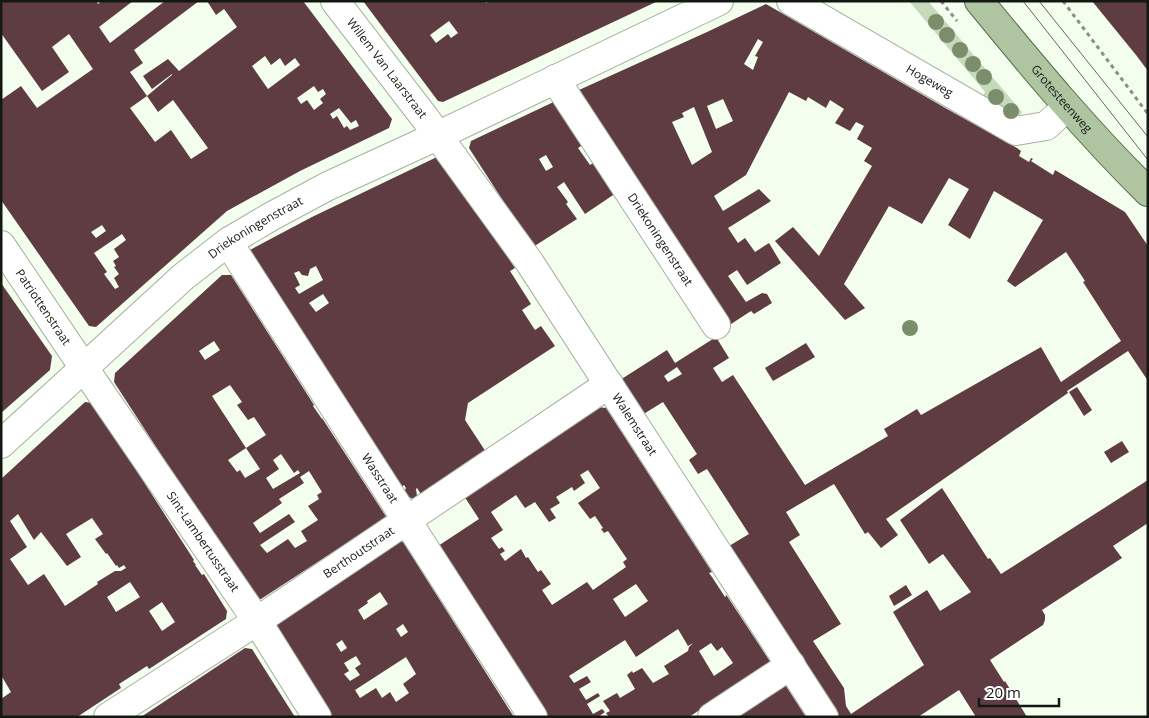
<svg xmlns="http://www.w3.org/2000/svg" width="1149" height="718" viewBox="0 0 1149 718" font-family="'Open Sans',sans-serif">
<rect width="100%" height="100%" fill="#f4feee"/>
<polygon fill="#c6dabb" points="909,1 928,1 1022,112 1015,123 980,101 985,92"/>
<g fill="#5e3c42" fill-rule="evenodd">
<path d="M1,1H96L98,4L102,1H133L99,27L110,43L165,1H199L134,50L143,63L130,72L147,96L130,108L155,142L171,130L191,159L208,148L173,100L158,112L147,96L172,75V74L152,89L143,76L168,59L179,71L237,27L224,9L216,15L207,1H303L392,119L389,128L300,171L227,211L96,327L89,326L1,200V100L21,86L37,108L93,69L69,34L52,47L69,72L42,91L1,33ZM265,56L271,65L280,58L285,66L295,58L300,65L268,89L252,66ZM314,86L318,92L323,89L326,94L320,99L323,103L314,110L307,100L301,104L297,98ZM339,108L351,123L356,120L359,126L350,130L347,126L344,128L337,116L333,119L330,114ZM102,225L106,231L96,238L91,232ZM122,234L126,240L114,249L119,257L113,261L116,266L114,267L119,274L114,278L119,287L115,289L104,274L107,272L94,253Z"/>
<path d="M363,1H485L486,3L489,1H658L443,102L438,101ZM449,21L458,33L451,38L448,34L436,43L430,35Z"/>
<polygon points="1092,1 1148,1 1148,71 1136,55"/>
<path d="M766,4L947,109L1017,148L1021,151L1019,156L1029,162L1031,158L1033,159L1031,161L1053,175L1055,170L1125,212L1148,246V381L1128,351L1067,391L1068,393L886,519L898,535L881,548L868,532L865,534L834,484L786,512L800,535L789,542L841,624L813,641L844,688L846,706L851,714L924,665L893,612L927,590L940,611L971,592L943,554L929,564L900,520L942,488L988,559L990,558L1001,574L1148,480V523L1113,546L1122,558L1042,610L1045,615V620L1043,625L990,660L1004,682L1005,681L1027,717H976L959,690L918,717H838L729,546L749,534L707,469L698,474L689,460L697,454L663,402L642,415L620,380L667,350L675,363L716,337L729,358L713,368L722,382L733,375L805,485L888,436L884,429L917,409L921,415L1041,347L1061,382L1121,341L1083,282L1085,281L1066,252L1015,287L1007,281L1043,220L994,191L970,239L948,225L969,189L949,178L922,224L889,206L844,284L865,308L845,320L775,241L793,227L819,256L872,166L864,161L872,148L857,139L864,126L856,122L850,131L835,123L844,109L830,100L826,108L808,97L806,101L789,92L746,175L714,196L723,211L759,189L771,201L728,228L738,243L745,238L755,252L769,243L781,263L747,285L737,270L728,276L746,302L762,293L767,294L772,303L754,314L751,311L725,328L578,98L579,90L707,32ZM758,39L763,42L755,56L758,57L753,70L744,64ZM723,99L733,121L716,129L707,106ZM694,107L712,152L692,165L672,122L684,117L682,113ZM677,367L682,374L668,382L664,376Z"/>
<path d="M560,99L587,142L578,148L590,165L601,158L622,189L585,214L564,182L557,187L568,202L566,204L577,219L533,247L469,148L471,141ZM546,155L553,167L546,171L539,159Z"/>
<path d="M437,157L480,215L515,268L510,271L531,304L522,310L535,330L541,326L555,346L468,403L465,420L486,452L422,496L417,488L416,489L417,496L413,499L403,494L406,488L404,485L397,490L247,256L250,250L312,217ZM316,266L323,280L299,294L295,288L300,285L294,273L299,271L302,275L308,276L310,269ZM323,294L329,303L316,312L309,303Z"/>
<path d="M222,275H231L314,405L313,406L322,419V418L387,518L353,539L261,599L254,598L114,382L115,373ZM214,341L220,350L205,360L199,351ZM230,385L242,402L237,405L248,420L254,417L266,435L246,448L212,396ZM246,448L260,469L245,478L240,470L237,472L228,460ZM281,454L294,473L298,470L300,473L273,489L266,478L279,469L273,460ZM309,471L322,492L317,495L319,499L308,506L318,520L301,531L307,541L295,548L288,539L267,553L260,545L295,522L289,514L260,533L253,523L282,503L279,499L304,483L300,477Z"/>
<polygon points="1,283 52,356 50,370 1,413"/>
<polygon points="806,343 815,357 773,381 765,368"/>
<polygon points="1077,387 1092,410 1084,416 1069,392"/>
<path d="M85,402L93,403L194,560L193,561L196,565H195L202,575L204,574L227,611L226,619L149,669L147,666L119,684L121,688L77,717H1V699L11,692L1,675V479ZM18,514L34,540L41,532L67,566L81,557L66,534L92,518L103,534L95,539L106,554L107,553L116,566L117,565L119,568L124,565L126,568L121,571H115L97,582L98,584L65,606L44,574L28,585L10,559L27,547L10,521ZM130,582L140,597L116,612L107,597ZM162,602L175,622L162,631L149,611Z"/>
<path d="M598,407L606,408L712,572L709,573L712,577L725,597L727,595V596L771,663L689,717H609L606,713L610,711L603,701L617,693L620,698L635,689L627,675L632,671L633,673L642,668L653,683L669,674L664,666L688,651L689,647L693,643L688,646L678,629L636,657L625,640L569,676L574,683L587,676L591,682L579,689L586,700L598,693L600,696L587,704L593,714L602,709L605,712L598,717H543L435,548L479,519L464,496ZM588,470L600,488L578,503L590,519L595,516L603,528L601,529L604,533L608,531L627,559L623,562L626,567L593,590L587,582L552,605L542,590L551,584L541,570L538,572L528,557L526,558L521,549L505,561L500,554L505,551L502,547L499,549L491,538L503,530L491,512L516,495L525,508L535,502L549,522L556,518L550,509L560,503L556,497L572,487L574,491L585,483L580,475ZM636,584L648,601L625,617L613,599ZM711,643L717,651L722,647L733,663L714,676L699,651Z"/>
<polygon points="1122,441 1129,452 1111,463 1104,452"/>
<path d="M395,541L403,542L514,717H331L273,628L274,621ZM380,592L388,604L364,620L358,610L368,603L367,601ZM403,624L408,632L401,637L396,629ZM342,640L347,648L341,652L336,644ZM356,656L361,664L355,668L360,675L350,681L344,674L349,671L344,663ZM406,657L416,674L403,684L409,693L396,702L390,692L382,698L376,688L360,698L355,690Z"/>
<polygon points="906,585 912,595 894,606 889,596"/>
<polygon points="245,648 252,649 295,717 141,717"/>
<polygon points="784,683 806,717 732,717"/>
</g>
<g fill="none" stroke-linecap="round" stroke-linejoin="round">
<defs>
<g id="minor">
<path id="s1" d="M335,1L425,118L530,263L824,717"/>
<path id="s2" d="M791,1L1016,131L1046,126L1067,107"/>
<path id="s3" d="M555,79L716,325"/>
<path id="s4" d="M228,242L533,717"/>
<path id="s5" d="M1,245L84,368L257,621L317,717"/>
<path id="s6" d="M1,444L183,277L228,242L272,216L328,186L437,136L719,1"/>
<path id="s7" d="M108,717L257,621L609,384"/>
<polyline points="712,717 791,665"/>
</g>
<g id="major">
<path id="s8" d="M979,1C1033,67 1087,132 1148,192"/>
</g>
</defs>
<use href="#minor" stroke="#a7b1a2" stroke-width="30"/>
<use href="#major" stroke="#567047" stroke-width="30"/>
<g stroke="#888f84" stroke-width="3" stroke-dasharray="4 4" stroke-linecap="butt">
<polyline points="941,1 957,21"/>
<polyline points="1063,1 1148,114"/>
</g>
<use href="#minor" stroke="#fff" stroke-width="28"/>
<use href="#major" stroke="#afc5a2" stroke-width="28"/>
<g stroke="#62685f" stroke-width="1">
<polyline points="1023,1 1148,160"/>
<polyline points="1039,1 1148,137"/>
</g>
</g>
<g fill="#7b8e6c">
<circle cx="936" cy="22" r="8"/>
<circle cx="947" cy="35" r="8"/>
<circle cx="960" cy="50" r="8"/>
<circle cx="973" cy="64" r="8"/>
<circle cx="984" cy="77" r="8"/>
<circle cx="996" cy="97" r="8"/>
<circle cx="1011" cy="111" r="8"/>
<circle cx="910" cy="328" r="8"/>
</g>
<g text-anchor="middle" stroke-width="5" stroke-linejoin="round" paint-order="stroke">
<g font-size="12" fill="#141812" stroke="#fff">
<text dy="4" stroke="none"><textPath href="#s1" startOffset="85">Willem Van Laarstraat</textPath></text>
<text dy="4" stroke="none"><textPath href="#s2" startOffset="160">Hogeweg</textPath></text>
<text dy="4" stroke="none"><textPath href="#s8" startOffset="128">Grotesteenweg</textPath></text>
<text dy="4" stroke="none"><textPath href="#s6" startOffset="335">Driekoningenstraat</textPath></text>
<text dy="4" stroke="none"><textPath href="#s3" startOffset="192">Driekoningenstraat</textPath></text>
<text dy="4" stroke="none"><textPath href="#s5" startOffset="75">Patriottenstraat</textPath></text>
<text dy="4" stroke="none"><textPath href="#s1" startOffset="519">Walemstraat</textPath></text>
<text dy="4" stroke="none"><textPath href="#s4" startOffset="281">Wasstraat</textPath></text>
<text dy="4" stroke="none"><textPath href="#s5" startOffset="359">Sint-Lambertusstraat</textPath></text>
<text dy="4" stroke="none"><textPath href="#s7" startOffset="300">Berthoutstraat</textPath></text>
</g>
</g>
<rect width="1149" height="718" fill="none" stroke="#141812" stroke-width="5"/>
<path d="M979 698v8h80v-8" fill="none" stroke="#141812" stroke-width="2.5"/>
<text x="986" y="698" font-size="15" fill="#141812" stroke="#ffffff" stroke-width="4" paint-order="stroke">20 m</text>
</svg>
